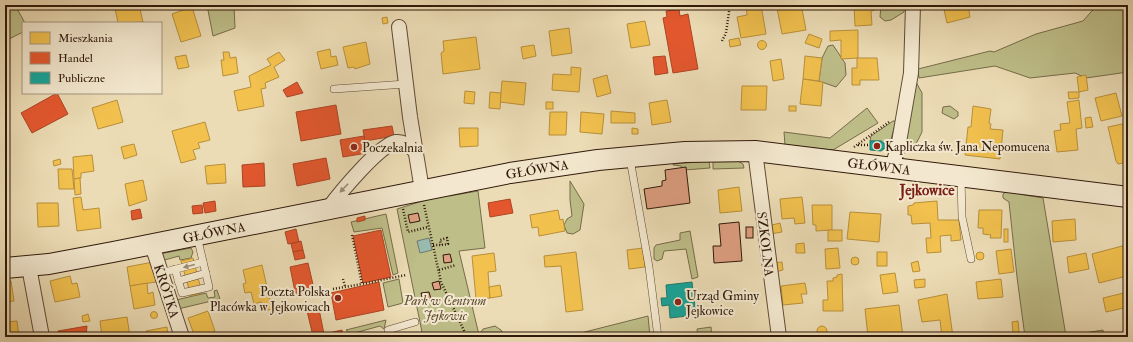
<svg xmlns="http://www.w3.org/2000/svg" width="1133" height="342" viewBox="0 0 1133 342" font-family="'IM FELL Double Pica',serif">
<rect width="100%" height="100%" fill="#ecdcb5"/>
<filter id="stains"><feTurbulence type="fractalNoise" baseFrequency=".005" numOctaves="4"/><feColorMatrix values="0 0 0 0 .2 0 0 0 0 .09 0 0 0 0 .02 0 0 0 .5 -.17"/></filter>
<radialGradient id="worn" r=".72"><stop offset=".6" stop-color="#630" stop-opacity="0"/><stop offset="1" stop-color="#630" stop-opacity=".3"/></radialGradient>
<g fill="#bebe89" stroke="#776c4a">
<polygon points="5,5 15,5 25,23 23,23 23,32 5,41"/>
<polygon points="207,5 234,5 235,28 213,36"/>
<polygon points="881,5 904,5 904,12 891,20 885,21 880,17"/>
<polygon points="1097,5 1128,5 1128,72 1086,78 1075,73 1030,78 995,66 919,78 918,69 990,51 994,52 1036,34 1083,21"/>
<polygon points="833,45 845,63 846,75 836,87 819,81 822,58 828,46"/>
<polygon points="916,82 922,93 922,132 913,150 904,138"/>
<polygon points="950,106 958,112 958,116 954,119 942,113 943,107"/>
<polygon points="867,108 878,123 833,150 785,145 784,132 830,138"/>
<polygon points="893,121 896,121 890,143 887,148 884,149 885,144 881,141 870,141 871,136"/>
<polygon points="709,161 710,168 684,170 681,166 673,165 673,164"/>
<polygon points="713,161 738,161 743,164 744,168 713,169"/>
<polygon points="570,181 584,204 580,230 573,234 567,233 564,225 567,219 572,216 570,200"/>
<path d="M1009,189C1016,195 1033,196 1043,198L1066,336L1103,330L1104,337H1025L1017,277L1009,202L1003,198V194Z"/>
<polygon points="478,191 485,248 459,251 479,335 483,329 495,326 501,330 505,337 423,337 397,209 448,193 449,196"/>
<polygon points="386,214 398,273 393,275 382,228 354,232 351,222"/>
<polygon points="690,231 698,277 692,279 686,249 664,251 662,259 657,261 654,259 654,248 656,245 680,240 680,233"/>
<polygon points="191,248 193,252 191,258 180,260 179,256 161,261 159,254"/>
<polygon points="399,279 403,303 388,307 383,283"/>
<polygon points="167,280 172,283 176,300 206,293 208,298 215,297 214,291 217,290 220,299 178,309"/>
<polygon points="648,316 650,337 565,337"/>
<polygon points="386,320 384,329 380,326 351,334 346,330"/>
<polygon points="711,327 712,337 698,337 697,329"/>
</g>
<polygon fill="#99bbb0" stroke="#6f7a6e" points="429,238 432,250 420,253 417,241"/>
<g fill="#f2c14e" stroke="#b88f3a">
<polygon points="128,5 139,5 143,22 118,23 115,8"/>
<polygon points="706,5 721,5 721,7 708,10"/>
<polygon points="746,5 761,5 766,34 741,38 737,17 747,15"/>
<polygon points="770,5 811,5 812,7 802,9 806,30 782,34 777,8 771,10"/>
<polygon points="854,5 874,5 875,10 871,11 872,25 855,26"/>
<polygon points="943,5 968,5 970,17 947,23"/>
<polygon points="192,7 201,36 181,42 172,14"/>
<polygon points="387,17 388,23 383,24 382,18"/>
<polygon points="645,21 650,45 631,48 627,24"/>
<polygon points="569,28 572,53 552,56 549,31"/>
<polygon points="858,30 858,58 841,59 841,40 830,41 830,31"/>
<polygon points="809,34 822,39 819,48 805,43"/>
<polygon points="476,37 480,69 443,74 441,53 444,51 443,41"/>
<polygon points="739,38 741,45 730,47 729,40"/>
<circle cx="762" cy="45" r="4.5"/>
<polygon points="366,42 370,64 355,69 354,67 348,68 343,47"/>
<polygon points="534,45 536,56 523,59 521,47"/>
<polygon points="330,49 331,57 336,56 338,65 321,69 317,52"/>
<polygon points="223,52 229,52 230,58 236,57 238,73 223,76 221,60 224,60"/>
<polygon points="279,52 285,60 274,67 279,77 265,83 266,88 261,89 264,106 238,111 234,91 251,87 249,76 271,65 267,59"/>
<polygon points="186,55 189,67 178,69 175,57"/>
<polygon points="805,56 822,58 819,81 803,79"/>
<polygon points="857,58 877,58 879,80 860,80 860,85 852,85 852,68 857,68"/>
<polygon points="781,59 784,79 773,81 770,61"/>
<polygon points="571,67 581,68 579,92 552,90 553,74 571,75"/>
<polygon points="607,75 611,93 597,97 593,79"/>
<polygon points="1086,75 1088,90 1079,92 1077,77"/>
<polygon points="803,79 823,82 821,106 800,104"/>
<polygon points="502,81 526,83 524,105 500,102"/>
<polygon points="742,86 767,86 766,110 741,110"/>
<polygon points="465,91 475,92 474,104 464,103"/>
<polygon points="490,92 501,93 500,109 489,108"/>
<polygon points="1068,92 1079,92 1079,98 1069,99"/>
<polygon points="1116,93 1122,116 1101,121 1095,98"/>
<polygon points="117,100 123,122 98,129 92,108"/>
<polygon points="667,100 671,122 652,125 649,103"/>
<polygon points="1079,100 1082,128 1076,129 1078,150 1057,152 1054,131 1061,130 1060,124 1070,123 1067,102"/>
<rect x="546" y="102" width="7" height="7"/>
<rect x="789" y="106" width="7" height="5"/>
<polygon points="973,106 991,109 989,123 991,124 990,129 1003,130 1000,159 965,155 968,127 971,127"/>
<polygon points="611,111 635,113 635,123 611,123"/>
<polygon points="550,112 567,112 566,135 549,135"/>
<polygon points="581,112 604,114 602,134 580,132"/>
<polygon points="1091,117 1093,127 1086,128 1085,118"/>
<polygon points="205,122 210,140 198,143 200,148 193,150 196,159 181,163 172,131"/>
<polygon points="1127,123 1128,162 1118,164 1116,161 1108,127"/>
<polygon points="459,128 478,128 478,146 460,147"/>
<polygon points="632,128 638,129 638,134 632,134"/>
<polygon points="134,144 137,155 124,159 121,147"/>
<polygon points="92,155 94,171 81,173 81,178 74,179 73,157"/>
<polygon points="60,159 61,164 54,166 53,161"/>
<polygon points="225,164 226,183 207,184 205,166"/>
<polygon points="58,169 72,169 74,189 59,189"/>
<polygon points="80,178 81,194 75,195 74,179"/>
<polygon points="143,180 147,200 129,206 125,184"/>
<polygon points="739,187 742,211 720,213 718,190"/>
<polygon points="81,197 83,210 99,208 101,228 77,231 73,198"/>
<polygon points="802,197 805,223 795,224 794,218 782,219 780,199"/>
<polygon points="937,201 938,220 959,220 961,240 951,241 951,235 940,236 941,252 927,253 926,238 931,238 930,223 912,224 911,215 908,215 908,206 913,205 914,203"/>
<polygon points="37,203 58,203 59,226 38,227"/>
<polygon points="812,205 832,205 832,230 816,231 816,225 813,225"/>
<polygon points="558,210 560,220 563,219 565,231 539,236 538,227 532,228 530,215"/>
<polygon points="979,210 1002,210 1001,238 990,238 991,235 983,234 983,228 978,228"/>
<polygon points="850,212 881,214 879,242 847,239"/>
<polygon points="1075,219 1076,240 1053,242 1052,221"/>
<polygon points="780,223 782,232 770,234 768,226"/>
<rect x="1004" y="229" width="4" height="13"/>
<rect x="828" y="230" width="14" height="11"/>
<polygon points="804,243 805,253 796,253 796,244"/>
<polygon points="1126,245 1128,255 1128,271 1126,271 1127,276 1099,283 1092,254"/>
<polygon points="643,248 645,267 629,269 627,250"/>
<polygon points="838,248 840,268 826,269 825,249"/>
<polygon points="1011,249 1014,272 999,274 996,251"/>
<polygon points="576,252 583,310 566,312 561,266 545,267 544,256"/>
<rect x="877" y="252" width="10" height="14"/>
<circle cx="980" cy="256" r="4"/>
<polygon points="494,253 496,271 488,272 490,298 476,299 472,256"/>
<polygon points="1086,253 1089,269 1069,273 1067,257"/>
<circle cx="855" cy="261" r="4"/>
<polygon points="193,258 202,293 191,296 181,261"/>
<polygon points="918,261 920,271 913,272 911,263"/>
<polygon points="153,262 156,282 130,286 127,267"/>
<polygon points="782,262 783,270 775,272 774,263"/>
<polygon points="262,265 272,309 264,311 261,302 254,304 251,292 245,293 243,284 246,283 243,270"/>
<polygon points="895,273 898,292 883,294 880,275"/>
<polygon points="842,274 843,311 823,311 823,300 828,300 827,281 833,281 833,278 837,277 837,275"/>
<polygon points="70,276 72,284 77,283 80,297 55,302 50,281"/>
<polygon points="1127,276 1128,276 1128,288 1124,283"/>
<polygon points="925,279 925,287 915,288 914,280"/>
<polygon points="1001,279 1003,297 978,299 976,282"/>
<polygon points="11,281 14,301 5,302 5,282"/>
<polygon points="147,283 148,294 153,292 155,305 134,309 130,286"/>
<polygon points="805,283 807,294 801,294 803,303 783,305 781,286"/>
<polygon points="500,285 502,296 490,298 489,287"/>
<polygon points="1128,292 1128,307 1106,312 1103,298"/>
<polygon points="947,294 953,337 942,337 940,320 922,322 918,300"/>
<polygon points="899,305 903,337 868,337 865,309"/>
<polygon points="208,311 215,331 213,332 214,337 195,337 188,318"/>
<circle cx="154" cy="315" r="3.5"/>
<polygon points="88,314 90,321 83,322 82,316"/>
<polygon points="127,317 130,337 102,337 100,321"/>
<polygon points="17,321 19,337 5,337 5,322"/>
<polygon points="1018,321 1019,332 1013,333 1012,322"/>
<circle cx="822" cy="331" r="5"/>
<polygon points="167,327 168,337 173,337 147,337 146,331"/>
<polygon points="938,334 939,337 923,337 923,336"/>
</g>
<g fill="#e4572e" stroke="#ae4423">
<polygon points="679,9 680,16 688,14 698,69 673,73 663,18 667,17 666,11"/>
<polygon points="665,56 668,73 655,75 653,57"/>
<polygon points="297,82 303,93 287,97 283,90"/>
<polygon points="57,93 68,114 32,133 21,113"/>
<polygon points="336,105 341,134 301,141 296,112"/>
<polygon points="392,126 394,136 365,141 363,130"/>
<polygon points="364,136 367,153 343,157 340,140"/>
<polygon points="326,158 330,179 297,186 293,164"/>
<polygon points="264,163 265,186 243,187 242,165"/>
<polygon points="510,199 513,213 490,217 488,203"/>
<polygon points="215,201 216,211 205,213 203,203"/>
<polygon points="202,205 203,213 193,214 192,206"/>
<polygon points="140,209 142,218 132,220 131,211"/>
<polygon points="365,216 365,220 357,222 357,218"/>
<polygon points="296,229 299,242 288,244 285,232"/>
<polygon points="381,230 391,277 363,283 353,236"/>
<polygon points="301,241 303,250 293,252 291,244"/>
<polygon points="303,250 305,258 295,260 293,252"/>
<polygon points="308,263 315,293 296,297 290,267"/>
<polygon points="379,282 384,310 336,320 331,293"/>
<polygon points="319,309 324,334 313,336 307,311"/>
<polygon points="87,326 86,337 59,337 58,331"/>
<polygon points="342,330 343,337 325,337 324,334"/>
<polygon points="412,333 412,337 391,337"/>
</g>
<g fill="#17a398" stroke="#1e7a6d">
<polygon points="870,141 881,141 885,144 884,149 881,151 870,150"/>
<polygon points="692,282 696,315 670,318 669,305 662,306 661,298 667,298 666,285"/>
</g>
<g fill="#de9f82" stroke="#30190a">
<polygon points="686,167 690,203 647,209 644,189 662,186 662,181 666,180 665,170"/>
<polygon points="418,213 420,221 410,223 408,215"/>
<polygon points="739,222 742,261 714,263 713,246 721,246 719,224"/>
<rect x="746" y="227" width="7" height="11"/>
<polygon points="450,254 452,262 444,263 443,255"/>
<polygon points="439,281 441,289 434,290 432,283"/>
<polygon points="429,292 431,299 423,301 421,293"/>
</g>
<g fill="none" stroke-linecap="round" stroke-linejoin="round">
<defs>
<g id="lane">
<polyline points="334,89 406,84"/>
<polyline points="630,159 649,267 658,337"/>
<polyline points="961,178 962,217 971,259"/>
<polyline points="175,269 182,293 209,287 197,236"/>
<polyline points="161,273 203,262"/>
<polyline points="178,281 206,273"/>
<polyline points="388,330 415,322"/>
</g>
<g id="street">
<polyline points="399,27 410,117 422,190"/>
<polyline points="755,151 779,337"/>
<polyline points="892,167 898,148 911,73 913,5"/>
<path d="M328,209C339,194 379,145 396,142C404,141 410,146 415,151"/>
<polyline points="152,245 182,337"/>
<polyline points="29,267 42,337"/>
</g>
<polyline id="secondary" points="5,268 49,264 113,252 510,173 598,160 685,152 755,151 1128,197"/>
</defs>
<use href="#lane" stroke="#5f4a35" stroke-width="8"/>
<use href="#street" stroke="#5f4a35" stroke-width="16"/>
<use href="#secondary" stroke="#30190a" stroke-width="22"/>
<g stroke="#30190a" stroke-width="2.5" stroke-dasharray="1 2" stroke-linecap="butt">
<polyline points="722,41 726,33 730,5"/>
<polyline points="858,145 868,145"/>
<polyline points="854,147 889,122"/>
<polyline points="424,205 441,282 467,337"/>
<polyline points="403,209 408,232 428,227"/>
<polyline points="352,235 362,284 406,275"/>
<path d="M433,245C439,245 443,245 448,244L447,238L440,240L441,245"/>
<polyline points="439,270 456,265"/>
<polyline points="343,279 345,286"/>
<polyline points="333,289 362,284"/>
</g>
<use href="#lane" stroke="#f3e8cf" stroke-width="7"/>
<use href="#street" stroke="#f3e8cf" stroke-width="14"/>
<use href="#secondary" stroke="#f3e8cf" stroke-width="20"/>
</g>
<defs><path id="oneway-solid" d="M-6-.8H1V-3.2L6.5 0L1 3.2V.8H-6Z"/></defs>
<g fill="#9b8b76">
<use href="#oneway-solid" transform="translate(344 188) rotate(134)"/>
<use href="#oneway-solid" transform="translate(189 266) rotate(165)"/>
</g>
<g fill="#8f2418" stroke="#f3e8cf" stroke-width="1.5">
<circle cx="877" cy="146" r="4"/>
<circle cx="354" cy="147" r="4"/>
<circle cx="338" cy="298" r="4"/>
<circle cx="678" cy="302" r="4"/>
</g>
<g text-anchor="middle" stroke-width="4" stroke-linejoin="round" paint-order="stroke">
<g font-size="13" fill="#30190a" stroke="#f3e8cf" text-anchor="start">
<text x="885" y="151">Kapliczka św. Jana Nepomucena</text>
<text x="362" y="152">Poczekalnia</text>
<text x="330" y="296" text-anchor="end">Poczta Polska<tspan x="330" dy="15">Placówka w Jejkowicach</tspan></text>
<text x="686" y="300">Urząd Gminy<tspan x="686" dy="15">Jejkowice</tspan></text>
</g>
<g font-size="13" fill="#30190a" stroke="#f3e8cf">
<text transform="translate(879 166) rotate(7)" y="5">GŁÓWNA</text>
<text transform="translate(537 169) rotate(-9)" y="5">GŁÓWNA</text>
<text transform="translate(214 232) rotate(-11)" y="5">GŁÓWNA</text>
<text transform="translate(766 244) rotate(83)" y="5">SZKOLNA</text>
<text transform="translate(167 291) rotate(72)" y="5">KRÓTKA</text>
</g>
<g font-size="13" font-style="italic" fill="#5b4b30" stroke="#f3e8cf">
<text x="445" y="305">Park w Centrum<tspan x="445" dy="15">Jejkowic</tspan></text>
</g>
<g font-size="15" font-weight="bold" fill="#7a1f14" stroke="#f3e8cf">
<text x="927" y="195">Jejkowice</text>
</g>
</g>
<rect width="1133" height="342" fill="none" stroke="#ecdcb5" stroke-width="20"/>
<rect x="6" y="6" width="1121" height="330" fill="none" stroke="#30190a" stroke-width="2"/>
<rect x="10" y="10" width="1113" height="322" fill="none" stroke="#30190a"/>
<rect x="22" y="22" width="140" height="72" fill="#f3e8cf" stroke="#a59580"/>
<rect x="30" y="32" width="20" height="12" fill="#f2c14e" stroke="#a59580"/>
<text x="58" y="42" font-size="12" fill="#30190a">Mieszkania</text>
<rect x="30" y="52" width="20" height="12" fill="#e4572e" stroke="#a59580"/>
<text x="58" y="62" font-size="12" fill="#30190a">Handel</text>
<rect x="30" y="72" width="20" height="12" fill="#17a398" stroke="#a59580"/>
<text x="58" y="82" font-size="12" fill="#30190a">Publiczne</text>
<rect width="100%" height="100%" filter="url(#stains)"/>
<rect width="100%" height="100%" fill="url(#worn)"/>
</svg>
